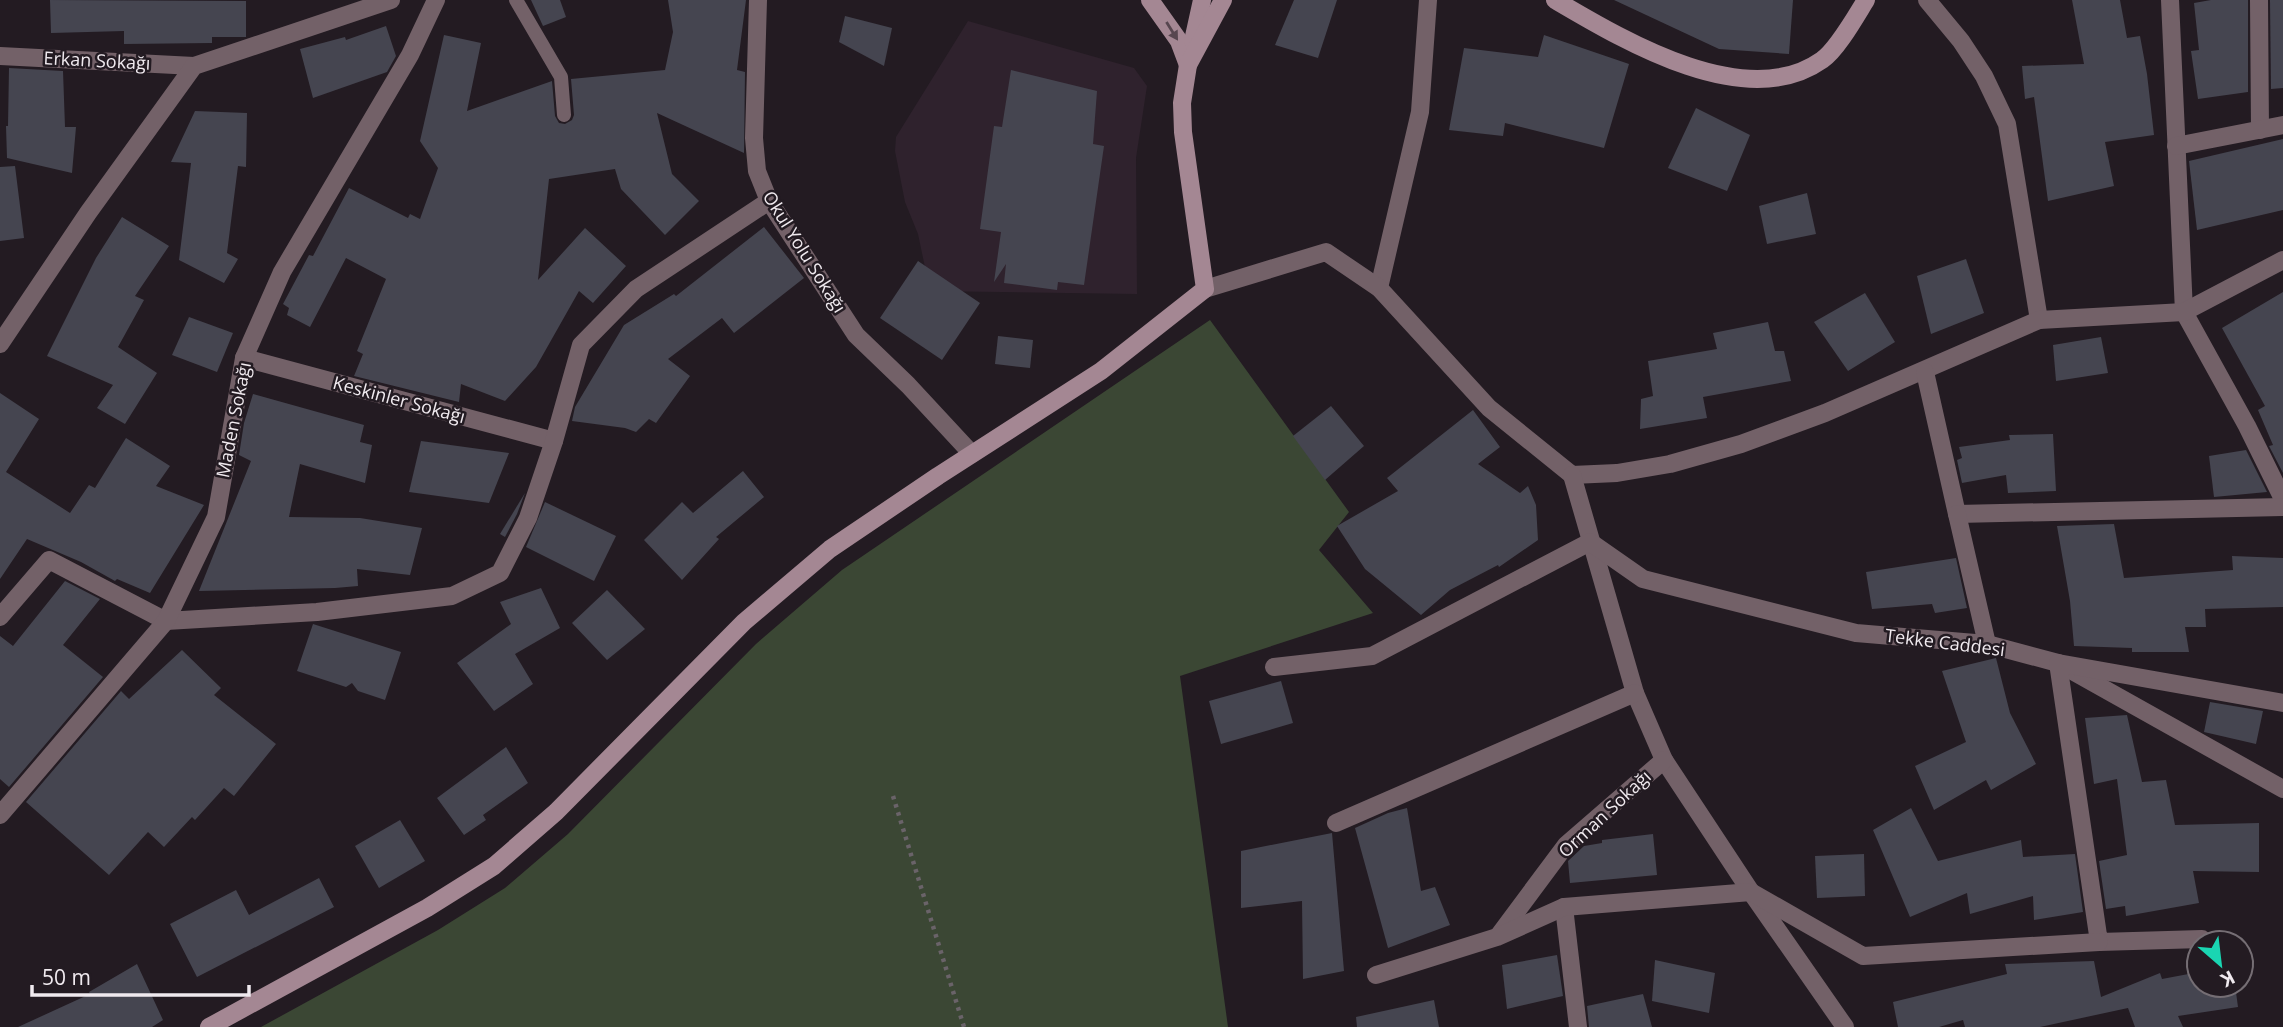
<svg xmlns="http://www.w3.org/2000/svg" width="2283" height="1027" viewBox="0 0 2283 1027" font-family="'Open Sans',sans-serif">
<rect width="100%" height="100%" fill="#231b22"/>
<polygon fill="#2f222d" points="968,21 1134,68 1147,86 1136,158 1137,294 930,291 918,234 905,202 895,151 896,137"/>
<polygon fill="#3b4734" points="1210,320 1349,512 1319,550 1373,613 1180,676 1228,1027 261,1027 438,930 505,888 568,834 756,644 842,570"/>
<g fill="#454550">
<polygon points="50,0 246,1 246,37 212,37 212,43 124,44 124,31 51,33"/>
<polygon points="531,0 560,0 566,17 543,26"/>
<polygon points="668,0 746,0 737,70 745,72 744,153 657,113 672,174 699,201 665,235 621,189 615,169 549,179 538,280 585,228 626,266 593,303 579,291 536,367 505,401 461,384 459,402 354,376 363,354 357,351 386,279 346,258 310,327 287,315 289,308 283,304 309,255 313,256 349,188 408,218 410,214 420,219 438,168 420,141 444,35 481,43 467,111 552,81 555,116 559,123 565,124 572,120 574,115 571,79 665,70 673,32"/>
<polygon points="1294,0 1337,0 1318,58 1275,45"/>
<polygon points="1614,0 1793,0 1789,54 1719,49"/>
<polygon points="2072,0 2120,0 2127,38 2140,36 2147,74 2154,135 2105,142 2114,186 2048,201 2034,97 2025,99 2022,66 2084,64"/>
<polygon points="2211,0 2248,0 2248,92 2198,99 2191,51 2199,50 2194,3"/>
<polygon points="2270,0 2283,0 2283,88 2271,89"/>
<polygon points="845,16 892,28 884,66 839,42"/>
<polygon points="386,26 396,56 387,72 313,98 300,49 345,37 346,40"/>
<polygon points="1544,35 1629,64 1604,148 1505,123 1503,136 1449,130 1464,48 1538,57"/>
<polygon points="9,68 63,71 65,127 76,127 72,173 7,158 6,126 8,126"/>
<polygon points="1011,70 1097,91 1093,144 1104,146 1084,285 1058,282 1057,290 1004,283 1006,264 994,282 1001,232 980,229 994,126 1002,127"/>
<polygon points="1696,108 1750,135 1727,191 1668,168"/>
<polygon points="195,111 247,113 246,167 238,166 227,253 238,259 224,283 179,260 191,163 171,162"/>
<polygon points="2283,139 2283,210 2197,230 2189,161"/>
<polygon points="15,166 24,238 0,241 0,167"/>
<polygon points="1807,193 1816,234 1767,244 1759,206"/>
<polygon points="122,217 169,246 135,296 144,300 118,347 157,373 125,424 97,408 113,385 47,356 96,258"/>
<polygon points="764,227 804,278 734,333 722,318 668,359 690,376 656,423 649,419 636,432 625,428 572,421 575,407 624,325 674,294 676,296"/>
<polygon points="1966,259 1984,313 1931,334 1917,276"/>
<polygon points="918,261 980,303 942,360 880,318"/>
<polygon points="2283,292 2283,473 2269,446 2273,445 2258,410 2265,406 2222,328"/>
<polygon points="1865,293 1895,342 1848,371 1814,322"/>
<polygon points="189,317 233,333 217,372 172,355"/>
<polygon points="1768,322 1775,351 1784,351 1791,381 1703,397 1707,418 1640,429 1641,399 1653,396 1648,361 1717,349 1713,333"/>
<polygon points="998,336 1033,340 1030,368 995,364"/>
<polygon points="2101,337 2108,373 2056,381 2053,345"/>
<polygon points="0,393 39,419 6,472 70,513 89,485 95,488 126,438 170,466 156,486 204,505 150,593 117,579 115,581 81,562 27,539 0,579"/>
<polygon points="253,394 364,425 360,442 372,445 365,483 300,464 289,517 360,518 422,528 410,575 357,569 358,586 335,588 199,591 251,461 239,455 244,423"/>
<polygon points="1331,406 1364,446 1325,480 1293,436"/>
<polygon points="1473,410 1500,447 1478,464 1520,493 1528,486 1536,505 1538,540 1499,567 1498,565 1450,590 1421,615 1365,569 1337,526 1398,491 1387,478"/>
<polygon points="2053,434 2056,491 2008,493 2006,475 1962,483 1957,460 1962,458 1959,447 2010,440 2009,435"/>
<polygon points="421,441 509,453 489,503 409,492"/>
<polygon points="2246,450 2267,492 2214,497 2209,456"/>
<polygon points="743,471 764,497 716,537 719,539 682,580 644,540 682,502 693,513"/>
<polygon points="525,493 517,514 505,537 500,534"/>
<polygon points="545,502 616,536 594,581 526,547"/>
<polygon points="2114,524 2124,578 2233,570 2232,556 2283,558 2283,607 2205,609 2206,627 2185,627 2189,652 2132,652 2132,648 2074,646 2070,601 2057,526"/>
<polygon points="1956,558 1967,608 1935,613 1932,604 1872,609 1866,572"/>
<polygon points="65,581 100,599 63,645 103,677 9,787 0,779 0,636 13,646"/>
<polygon points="541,588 560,628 515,654 533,684 494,711 457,663 511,624 500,602"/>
<polygon points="607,590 645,629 607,660 572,623"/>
<polygon points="313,624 401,652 385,700 358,691 352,683 346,687 297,671"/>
<polygon points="182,650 221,688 214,695 276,744 234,796 224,788 195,820 192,817 164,847 148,832 109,875 26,802 121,691 129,699"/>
<polygon points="1996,658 2010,713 2036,764 1991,790 1986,780 1934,810 1915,766 1966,742 1942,671"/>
<polygon points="1281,681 1293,723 1221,744 1209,701"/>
<polygon points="2210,702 2263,711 2256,744 2204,732"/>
<polygon points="2127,715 2142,782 2166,780 2175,825 2259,823 2259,872 2193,871 2199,903 2126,916 2125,906 2106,909 2099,861 2127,855 2117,779 2094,784 2085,718"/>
<polygon points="506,747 528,783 483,815 486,820 464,835 437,798"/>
<polygon points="1407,808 1421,891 1435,887 1450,925 1388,948 1355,828 1388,813"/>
<polygon points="1911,808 1938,861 2021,840 2023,857 2075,854 2083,912 2034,920 2033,896 1970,914 1967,893 1910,917 1873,830"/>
<polygon points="400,820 425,861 379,888 355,846"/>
<polygon points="1332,833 1344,971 1303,979 1302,901 1241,908 1241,851"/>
<polygon points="1653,834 1657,875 1570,883 1568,861 1584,846 1602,843 1602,840"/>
<polygon points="1864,854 1865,896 1817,898 1815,856"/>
<polygon points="319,878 334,907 197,977 170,924 236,890 249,915"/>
<polygon points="1557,955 1563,996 1507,1009 1502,965"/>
<polygon points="1655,960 1715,973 1709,1013 1652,1001"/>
<polygon points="2094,961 2101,997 2160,973 2162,979 2199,972 2199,985 2235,985 2238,1007 2178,1016 2183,1027 2135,1027 2128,1008 2040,1027 1965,1027 1963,1020 1939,1027 1898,1027 1893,1002 2007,974 2005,964"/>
<polygon points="137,964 163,1020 152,1027 18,1027 90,994 89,992"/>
<polygon points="1643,994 1652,1027 1589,1027 1587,1006"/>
<polygon points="1434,1000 1439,1027 1357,1027 1356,1017"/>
</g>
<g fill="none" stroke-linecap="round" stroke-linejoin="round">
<polyline stroke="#6a6369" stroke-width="4.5" stroke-dasharray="3.5 5" stroke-linecap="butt" points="893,796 964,1027"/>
<polyline stroke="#736168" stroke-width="14" points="516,0 561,77 564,115"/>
<g stroke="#736168" stroke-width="18">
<polyline points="758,0 754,138 757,171 769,201 856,335 908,385 972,454"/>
<polyline points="1927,0 1961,41 1984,76 2007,124 2039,320"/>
<polyline points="2170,0 2184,312 2247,426 2283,499"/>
<polyline points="2259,0 2260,130"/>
<polyline points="0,56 194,66"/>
<polyline points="2176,146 2283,125"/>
<polyline points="1379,288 1420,112 1428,0"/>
<polyline points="1205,289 1326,252 1379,288 1489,408 1572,475 1617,473 1670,464 1741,444 1825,413 2039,320 2184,312 2283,260"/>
<polyline points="0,344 88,213 194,66 391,0"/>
<polyline points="244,358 554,441"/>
<polyline points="1925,372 1957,514 2283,507"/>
<polyline points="1572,475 1635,693 1664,760 1751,892 1845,1027"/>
<polyline points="1957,514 1987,644"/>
<polyline points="0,617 49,560 166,621 317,612 452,596 500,573 528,518 554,441 581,345 636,289 769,201"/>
<polyline points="1274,667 1372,656 1590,542 1643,579 1856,633 1987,644 2058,663 2283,789"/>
<polyline points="0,815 166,621 216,517 244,358 282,272 410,55 436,0"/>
<polyline points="1336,823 1635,693"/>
<polyline points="1564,907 1578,1027"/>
<polyline points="1499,935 1566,845 1664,760"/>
<polyline points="2202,939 2099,942 2058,663 2283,703"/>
<polyline points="1376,975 1497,937 1564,907 1751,892 1863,956 2099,942"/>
</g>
<g stroke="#a48793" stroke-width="18">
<polyline points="1150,0 1179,41 1188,65"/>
<path d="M1555,0C1623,40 1746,114 1822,60C1837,50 1856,16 1866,0"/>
<polyline points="1193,41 1202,0"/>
<polyline points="209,1027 427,908 494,866 556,812 744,622 830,549 938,476 1101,371 1205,289 1183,132 1182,103 1188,65 1223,0"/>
</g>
</g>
<defs><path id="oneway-solid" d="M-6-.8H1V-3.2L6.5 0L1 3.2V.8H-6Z" transform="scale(1.75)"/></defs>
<use fill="#57464f" href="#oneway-solid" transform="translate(1172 31) rotate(58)"/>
<g text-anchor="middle" stroke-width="5" stroke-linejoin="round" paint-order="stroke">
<g font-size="18" fill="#f0eaef" stroke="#231b22">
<text transform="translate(97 61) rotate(3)" y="6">Erkan Sokağı</text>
<text transform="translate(804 252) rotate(58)" y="6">Okul Yolu Sokağı</text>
<text transform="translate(399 400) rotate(15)" y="6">Keskinler Sokağı</text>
<text transform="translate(234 420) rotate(-79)" y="6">Maden Sokağı</text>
<text transform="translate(1945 643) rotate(7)" y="6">Tekke Caddesi</text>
<text transform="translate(1605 814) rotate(-43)" y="6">Orman Sokağı</text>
</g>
</g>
<g transform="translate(2220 964) rotate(152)"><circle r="33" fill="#231b22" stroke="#756e74" stroke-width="2"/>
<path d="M0-5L12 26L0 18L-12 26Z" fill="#1ad5b2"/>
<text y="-10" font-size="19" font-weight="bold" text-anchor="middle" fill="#f0eaef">K</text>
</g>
<path d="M32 985v10h217v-10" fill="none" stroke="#f0eaef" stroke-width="3.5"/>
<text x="42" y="985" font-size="21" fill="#f0eaef" stroke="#231b22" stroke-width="5" paint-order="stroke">50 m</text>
</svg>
